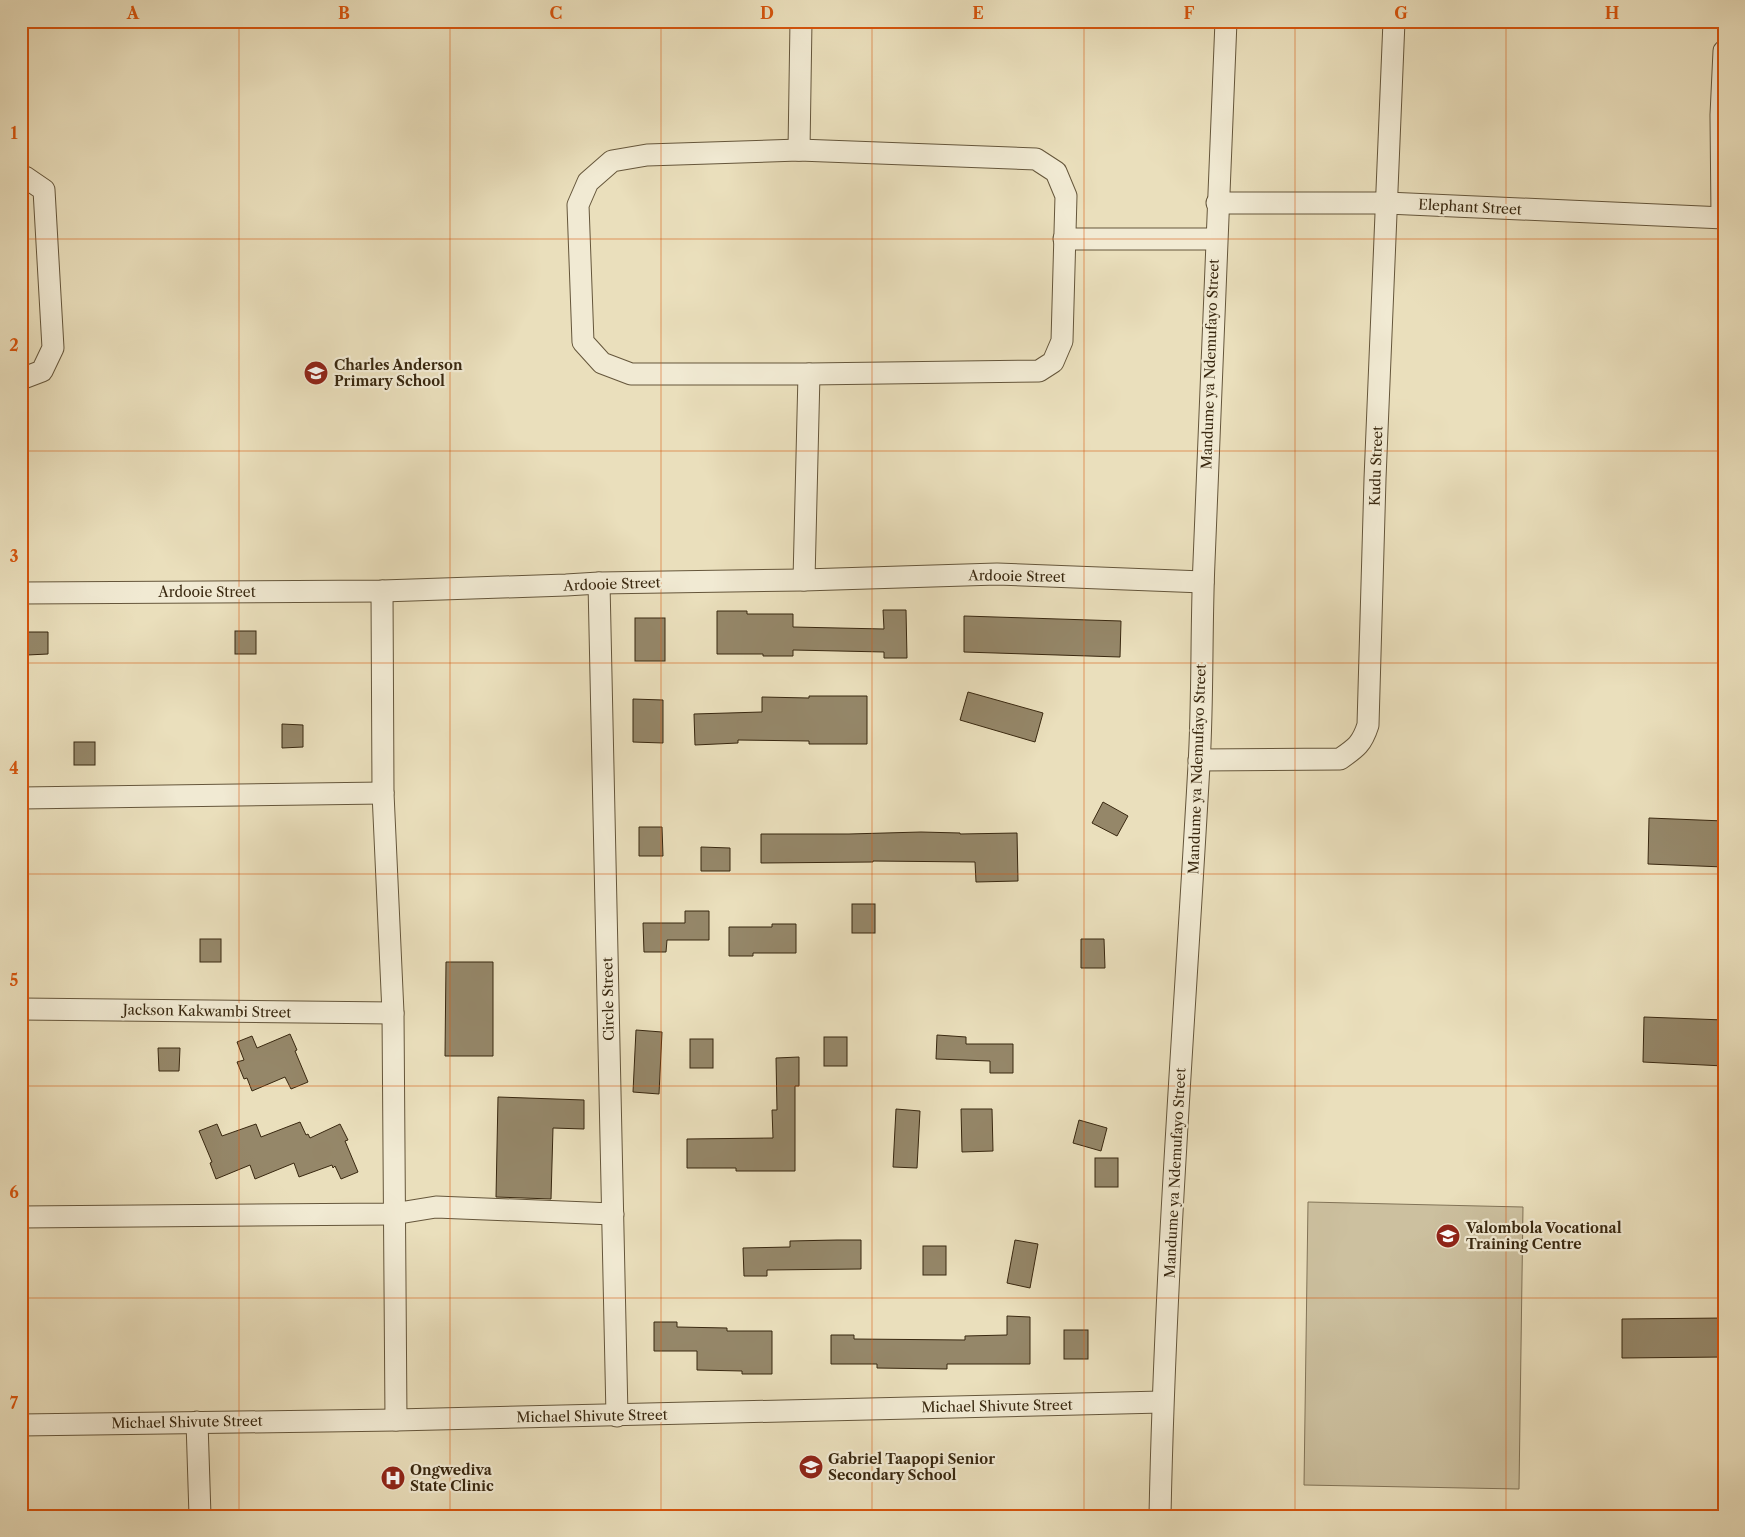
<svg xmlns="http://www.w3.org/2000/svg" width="1745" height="1537" viewBox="0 0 1745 1537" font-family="'Libre Caslon Text',serif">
<rect width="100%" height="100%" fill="#eadfbc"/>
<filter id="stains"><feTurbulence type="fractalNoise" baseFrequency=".004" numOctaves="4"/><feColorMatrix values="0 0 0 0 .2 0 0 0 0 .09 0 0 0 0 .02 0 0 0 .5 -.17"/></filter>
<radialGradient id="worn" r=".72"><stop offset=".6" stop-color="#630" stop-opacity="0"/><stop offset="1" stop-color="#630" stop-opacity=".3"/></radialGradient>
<polygon fill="#ccc09f" stroke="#827458" points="1308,1202 1523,1207 1519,1489 1304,1485"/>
<g fill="#958769" stroke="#392810">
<polygon points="883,610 906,610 907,658 884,658 884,652 793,650 793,656 763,656 763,654 717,654 717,611 747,611 747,614 793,614 793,627 884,629"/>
<polygon points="964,616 1121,621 1120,657 964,652"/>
<rect x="635" y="618" width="30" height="43"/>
<rect x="235" y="631" width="21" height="23"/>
<polygon points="27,632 48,632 48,654 27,655"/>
<polygon points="968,692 1043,713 1035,742 960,720"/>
<polygon points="809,696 867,696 867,744 809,744 809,741 738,740 738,743 695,745 694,714 762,712 762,697 809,698"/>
<polygon points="633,699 663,700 663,743 633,742"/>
<polygon points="282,724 303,725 303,747 282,748"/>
<rect x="74" y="742" width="21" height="23"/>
<polygon points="1103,802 1128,816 1117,836 1092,823"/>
<polygon points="1649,818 1724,821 1724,867 1648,864"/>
<polygon points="639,827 662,827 663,856 639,856"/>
<polygon points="921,832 960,833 960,834 1017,833 1018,881 976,882 975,862 873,861 873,862 761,863 761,834 849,834"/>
<polygon points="701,847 730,848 730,871 701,871"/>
<rect x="852" y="904" width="23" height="29"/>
<polygon points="685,911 709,911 709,940 667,940 666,952 644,952 643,923 685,923"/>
<polygon points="772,924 796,924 796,953 753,953 753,956 729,956 729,927 772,927"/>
<rect x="200" y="939" width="21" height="23"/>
<polygon points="1081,939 1104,939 1105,968 1081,968"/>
<polygon points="446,962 493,962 493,1056 445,1056"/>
<polygon points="1644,1017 1724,1020 1724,1066 1643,1062"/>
<polygon points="636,1030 662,1032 659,1094 633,1092"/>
<polygon points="290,1034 297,1050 295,1051 308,1082 291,1089 285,1077 252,1091 247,1078 244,1079 237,1062 244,1060 237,1042 252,1036 257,1048"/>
<polygon points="937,1035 966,1037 966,1044 1013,1044 1013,1073 990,1073 990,1061 936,1059"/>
<rect x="824" y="1037" width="23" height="29"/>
<rect x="690" y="1039" width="23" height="29"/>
<polygon points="158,1048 180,1048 179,1071 159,1071"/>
<polygon points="799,1057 799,1086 795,1086 795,1171 736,1171 736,1168 687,1168 687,1139 773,1138 772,1110 777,1110 776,1058"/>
<polygon points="498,1097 584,1100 584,1129 553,1128 551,1199 496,1197"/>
<polygon points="896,1109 920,1111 917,1168 893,1167"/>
<polygon points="961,1109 992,1109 993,1151 962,1152"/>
<polygon points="1079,1120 1107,1128 1101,1151 1073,1143"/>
<polygon points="300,1122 306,1135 308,1134 310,1138 340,1124 348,1140 345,1141 358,1172 341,1179 335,1166 333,1168 332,1165 299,1177 294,1163 255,1179 250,1165 216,1179 210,1163 212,1162 199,1131 217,1124 222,1136 256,1124 261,1137"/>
<rect x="1095" y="1158" width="23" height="29"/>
<polygon points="837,1240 861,1240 861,1269 767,1270 767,1276 744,1276 743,1248 790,1247 790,1241"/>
<polygon points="1015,1240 1038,1244 1030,1288 1007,1283"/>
<rect x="923" y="1246" width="23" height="29"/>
<polygon points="1007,1316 1030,1317 1030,1364 947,1364 947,1369 877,1368 877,1364 831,1364 831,1335 854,1335 854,1339 965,1340 965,1336 1007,1335"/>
<polygon points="1724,1318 1724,1357 1622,1358 1622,1319"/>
<polygon points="654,1322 677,1322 677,1327 727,1328 727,1331 772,1331 772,1374 742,1374 742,1371 697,1370 697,1351 654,1351"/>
<rect x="1064" y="1330" width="24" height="29"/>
</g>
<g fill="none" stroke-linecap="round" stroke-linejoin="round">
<defs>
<g id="street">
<polygon points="799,150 1036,159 1056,172 1066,196 1062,341 1053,362 1039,371 809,374 631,374 602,363 583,342 578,205 588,182 612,161 647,155"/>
<polyline points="799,150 801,21"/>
<polyline points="21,177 25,177 44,190 53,348 42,371 21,379"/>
<polyline points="1217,203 1387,203 1724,218"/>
<polyline points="1722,218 1721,115 1724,51"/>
<polyline points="1064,239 1215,239"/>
<polyline points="804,580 809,374"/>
<polyline points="599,583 617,1416"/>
<polyline points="382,591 383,793 393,1013 396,1420"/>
<polyline points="21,593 382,591 566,585 599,583 804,580 997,574 1203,582"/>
<path d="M1199,760L1340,759C1356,748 1362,744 1368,725L1375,479L1394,21"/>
<polyline points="21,798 383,793"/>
<polyline points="21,1009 393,1013"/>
<polyline points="21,1217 393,1214 436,1207 613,1214"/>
<polyline points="197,1422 200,1516"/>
<polyline points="21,1425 396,1420 1162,1402"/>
<path d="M1160,1516C1165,1265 1185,1015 1199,765C1203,698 1201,630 1204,562C1210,382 1217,202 1226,21"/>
</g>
</defs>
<use href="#street" stroke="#65563b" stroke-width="23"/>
<use href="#street" stroke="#f1ead3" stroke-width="21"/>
</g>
<path fill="none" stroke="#d6540c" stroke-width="1" stroke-opacity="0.55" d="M239,21V1516M450,21V1516M661,21V1516M872,21V1516M1084,21V1516M1295,21V1516M1506,21V1516M21,239H1724M21,451H1724M21,663H1724M21,874H1724M21,1086H1724M21,1298H1724"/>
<defs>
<symbol id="school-disc" viewBox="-11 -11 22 22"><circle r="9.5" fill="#8f2418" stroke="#f1ead3"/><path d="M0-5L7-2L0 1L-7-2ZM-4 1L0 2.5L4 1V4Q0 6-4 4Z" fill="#fff"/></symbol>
<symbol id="hospital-disc" viewBox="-11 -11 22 22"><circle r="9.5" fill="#8f2418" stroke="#f1ead3"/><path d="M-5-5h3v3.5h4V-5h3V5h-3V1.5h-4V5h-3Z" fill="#fff"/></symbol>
</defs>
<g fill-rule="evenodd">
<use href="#school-disc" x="302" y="359" width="28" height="28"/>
<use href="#school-disc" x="1434" y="1222" width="28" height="28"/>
<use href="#school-disc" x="797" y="1453" width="28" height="28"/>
<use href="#hospital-disc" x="379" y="1464" width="28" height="28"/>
</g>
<g text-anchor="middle" stroke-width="4.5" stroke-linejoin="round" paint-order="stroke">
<g font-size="14" fill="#392810" stroke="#f1ead3">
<text transform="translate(1470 207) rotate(3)" y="5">Elephant Street</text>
<text transform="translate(1210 364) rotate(-88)" y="5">Mandume ya Ndemufayo Street</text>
<text transform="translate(1376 466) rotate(-88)" y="5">Kudu Street</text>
<text transform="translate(1017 576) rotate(1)" y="5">Ardooie Street</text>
<text transform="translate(612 584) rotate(-2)" y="5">Ardooie Street</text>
<text x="207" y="597">Ardooie Street</text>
<text transform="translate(1197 769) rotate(-88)" y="5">Mandume ya Ndemufayo Street</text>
<text transform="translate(608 999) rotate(-91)" y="5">Circle Street</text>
<text transform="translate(207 1011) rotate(1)" y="5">Jackson Kakwambi Street</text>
<text transform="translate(1175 1173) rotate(-87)" y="5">Mandume ya Ndemufayo Street</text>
<text transform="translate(997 1406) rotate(-1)" y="5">Michael Shivute Street</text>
<text transform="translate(592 1416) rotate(-1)" y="5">Michael Shivute Street</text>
<text transform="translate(187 1422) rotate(-1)" y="5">Michael Shivute Street</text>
</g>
<g font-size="14" font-weight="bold" fill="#392810" stroke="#f1ead3" text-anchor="start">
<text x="334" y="370">Charles Anderson<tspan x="334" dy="16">Primary School</tspan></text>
<text x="1466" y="1233">Valombola Vocational<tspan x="1466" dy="16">Training Centre</tspan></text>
<text x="828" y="1464">Gabriel Taapopi Senior<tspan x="828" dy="16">Secondary School</tspan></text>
<text x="410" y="1475">Ongwediva<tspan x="410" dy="16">State Clinic</tspan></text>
</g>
</g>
<rect width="1745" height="1537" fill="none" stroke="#eadfbc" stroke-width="55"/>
<rect x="28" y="28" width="1690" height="1482" fill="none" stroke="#d6540c" stroke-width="2"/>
<g font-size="16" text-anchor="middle" font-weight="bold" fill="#d6540c">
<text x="133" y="19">A</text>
<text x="344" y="19">B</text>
<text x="556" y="19">C</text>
<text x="767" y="19">D</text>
<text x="978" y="19">E</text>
<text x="1189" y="19">F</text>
<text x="1401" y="19">G</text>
<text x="1612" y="19">H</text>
<text x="14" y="139">1</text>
<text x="14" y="351">2</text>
<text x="14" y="562">3</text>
<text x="14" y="774">4</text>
<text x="14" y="986">5</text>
<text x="14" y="1198">6</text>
<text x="14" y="1409">7</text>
</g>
<rect width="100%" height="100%" filter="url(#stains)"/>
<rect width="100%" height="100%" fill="url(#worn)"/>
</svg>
